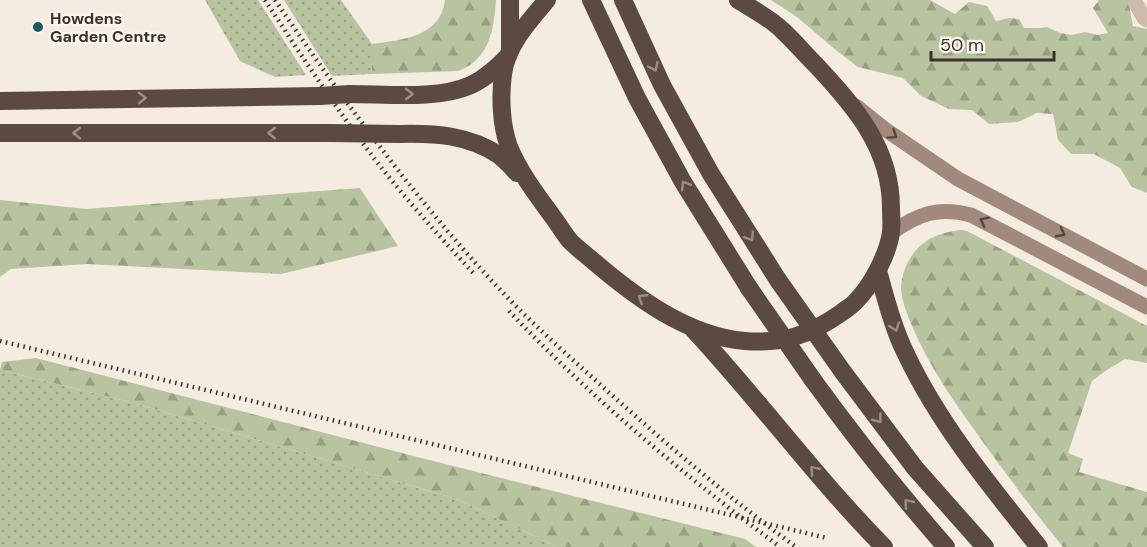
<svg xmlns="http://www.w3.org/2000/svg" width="1147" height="547" viewBox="0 0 1147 547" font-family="'DM Sans',sans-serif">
<defs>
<pattern id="grass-dots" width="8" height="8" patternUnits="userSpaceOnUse" patternTransform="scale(1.5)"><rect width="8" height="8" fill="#b8c4a0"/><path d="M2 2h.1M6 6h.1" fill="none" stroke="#97a083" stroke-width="1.8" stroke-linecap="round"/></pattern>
<pattern id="forest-firs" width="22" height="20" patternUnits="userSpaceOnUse" patternTransform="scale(1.5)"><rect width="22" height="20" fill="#b8c4a0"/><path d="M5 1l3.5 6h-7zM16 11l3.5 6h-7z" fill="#97a083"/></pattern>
</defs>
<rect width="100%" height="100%" fill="#f4ebe1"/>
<g fill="url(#grass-dots)">
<polygon points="205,0 258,0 306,75 275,77 240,61"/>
<polygon points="284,0 341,0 372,44 372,74 332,76"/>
<polygon points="0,370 134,403 459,500 557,547 0,547"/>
</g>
<g fill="url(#forest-firs)">
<path d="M445,0H496C494,30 489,60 458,71L372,74V44C401,40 441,37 445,0Z"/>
<polygon points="771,0 930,0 955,14 969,2 987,6 996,21 1009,18 1019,19 1024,28 1040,28 1047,27 1060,33 1072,35 1085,32 1097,35 1108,33 1093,8 1099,0 1128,0 1133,26 1147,29 1147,193 1132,187 1120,168 1094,154 1071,154 1058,140 1053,114 1037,113 1018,122 989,124 972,110 949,109 921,96 903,78 858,67 837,51 797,17"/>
<polygon points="360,188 398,246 281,274 87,264 11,269 0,277 0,200 86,209"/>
<path d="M961,230L967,231L1147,326V363L1125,359L1107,370L1092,381L1068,453L1083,459L1079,472L1147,492V547H1063C1035,513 1009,478 983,442C955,403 931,370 912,326C907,314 901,299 901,287C901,281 903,274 905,269C915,243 934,233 961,230Z"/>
<polygon points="36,358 425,459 745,539 756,547 557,547 459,500 134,403 0,370 2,362"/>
</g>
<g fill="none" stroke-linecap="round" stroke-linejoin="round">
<polyline stroke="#cdbbac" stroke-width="15" points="1135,0 1135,2 1144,18 1147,20"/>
<g stroke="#a18a7d" stroke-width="15">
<polyline points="856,106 886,130 958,179 1147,279"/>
<path d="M891,233C918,214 938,206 971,215L1147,307"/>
</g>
<g stroke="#5c4a42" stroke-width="18">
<polyline points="510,0 510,48"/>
<path d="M547,0C529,21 507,45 503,74C500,97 501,125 509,147C520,173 537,195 553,217C559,225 564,234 570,241C577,248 585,254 592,260C635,297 687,336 745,341C783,344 810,335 841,313C846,309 852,306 856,301C872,285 888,254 891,232C892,224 891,216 891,208C891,148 855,107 816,65C805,54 794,41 782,30C770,18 752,9 738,0"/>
<polyline points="591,0 637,98 683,182 749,288"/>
<polyline points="623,0 662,85 711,174 778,280"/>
<path d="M350,94C387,94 438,100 471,85C486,78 497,67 508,56"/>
<polyline points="0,101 320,96"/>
<polyline points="0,133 330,133"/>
<path d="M399,134C435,133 470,135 500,156C506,161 512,167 517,173"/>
<path d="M878,271C886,299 893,328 906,354C939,424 991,487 1039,547"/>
<path d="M693,329C759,400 816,478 884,547"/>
<polyline points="843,372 915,468 985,547"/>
<path d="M813,380C855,438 899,493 946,547"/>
</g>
<g stroke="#3b302b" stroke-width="4.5" stroke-dasharray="1.5 4.5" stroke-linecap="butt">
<path d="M265,0C301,55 337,110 377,162C408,202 442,239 476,276"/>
<path d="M275,0C346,104 420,206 507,297C534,325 564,352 593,378C658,437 725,495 796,547"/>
<path d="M509,311C591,398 684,475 780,547"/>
<polyline points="0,341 827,538"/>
</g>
<g stroke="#5c4a42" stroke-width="18">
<polyline points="320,96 350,94"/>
<polyline points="330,133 399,134"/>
<polyline points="778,280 843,372"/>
<polyline points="749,288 813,380"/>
</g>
</g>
<defs><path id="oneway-chevron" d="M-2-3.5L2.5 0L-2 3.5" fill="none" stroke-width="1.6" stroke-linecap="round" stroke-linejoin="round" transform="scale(1.5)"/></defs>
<g stroke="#9c8e87">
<use href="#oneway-chevron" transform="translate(654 67) rotate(65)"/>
<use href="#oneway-chevron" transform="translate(409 94)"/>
<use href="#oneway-chevron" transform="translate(142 98) rotate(-1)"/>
<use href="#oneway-chevron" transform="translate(77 133) rotate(180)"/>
<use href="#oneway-chevron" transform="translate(272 133) rotate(180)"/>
<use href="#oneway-chevron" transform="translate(685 185) rotate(-121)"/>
<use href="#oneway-chevron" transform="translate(750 237) rotate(58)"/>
<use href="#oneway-chevron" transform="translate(642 298) rotate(-147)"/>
<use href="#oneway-chevron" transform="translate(895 327) rotate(70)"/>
<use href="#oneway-chevron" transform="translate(878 419) rotate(53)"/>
<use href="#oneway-chevron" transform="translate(814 470) rotate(-131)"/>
<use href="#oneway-chevron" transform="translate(908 503) rotate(-131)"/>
</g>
<g stroke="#544640">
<use href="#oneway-chevron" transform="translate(893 135) rotate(35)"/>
<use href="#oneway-chevron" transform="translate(984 221) rotate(-154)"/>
<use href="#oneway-chevron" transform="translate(1061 233) rotate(28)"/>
</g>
<circle fill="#1f5a5e" stroke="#fbf5ee" stroke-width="2" cx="38" cy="27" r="6"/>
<g text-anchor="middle" stroke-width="5" stroke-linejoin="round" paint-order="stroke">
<g font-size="16" font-weight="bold" fill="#3b302b" stroke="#fbf5ee" text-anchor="start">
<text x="50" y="24">Howdens<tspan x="50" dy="18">Garden Centre</tspan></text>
</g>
</g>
<path d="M931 51v9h123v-9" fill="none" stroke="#3b302b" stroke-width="3"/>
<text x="940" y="51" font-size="18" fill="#3b302b" stroke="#fbf5ee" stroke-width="4.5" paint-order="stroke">50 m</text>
</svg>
